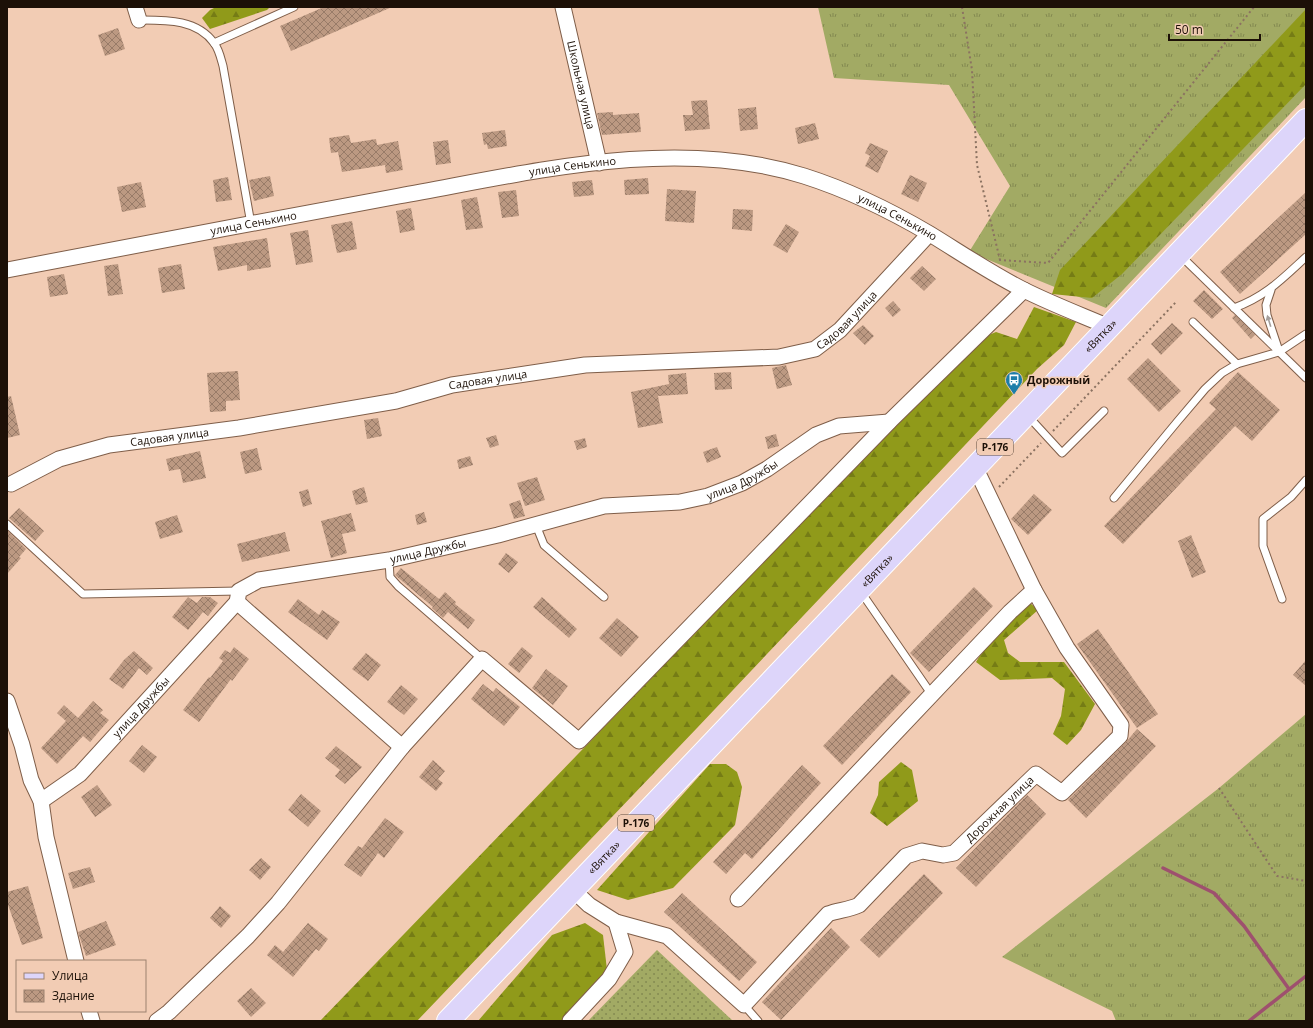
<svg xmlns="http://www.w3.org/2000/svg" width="1313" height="1028" viewBox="0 0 1313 1028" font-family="'Open Sans',sans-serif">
<defs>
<pattern id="grass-tufts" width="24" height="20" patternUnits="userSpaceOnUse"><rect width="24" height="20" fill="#a2aa64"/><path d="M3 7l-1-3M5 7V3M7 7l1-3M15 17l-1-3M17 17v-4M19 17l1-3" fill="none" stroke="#838950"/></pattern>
<pattern id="forest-firs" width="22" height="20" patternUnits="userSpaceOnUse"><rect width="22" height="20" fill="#909a1a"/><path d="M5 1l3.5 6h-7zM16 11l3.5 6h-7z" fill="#757c15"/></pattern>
<pattern id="garden-dots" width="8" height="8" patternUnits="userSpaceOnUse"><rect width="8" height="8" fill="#a2aa64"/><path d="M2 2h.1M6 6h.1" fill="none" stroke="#838950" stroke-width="1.8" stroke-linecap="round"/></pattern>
<pattern id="building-cross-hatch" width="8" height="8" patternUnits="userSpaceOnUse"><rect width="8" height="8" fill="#bc9982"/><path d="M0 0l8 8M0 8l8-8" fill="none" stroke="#987b68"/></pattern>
</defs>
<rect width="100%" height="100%" fill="#f2ccb4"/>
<g fill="url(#grass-tufts)">
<polygon points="818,7 1306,7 1306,97 1106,308 969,252 1010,186 949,85 834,78"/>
<polygon points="1306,714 1306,1021 1116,1021 1112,1011 1002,957 1219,788"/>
</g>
<g fill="url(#forest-firs)">
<polygon points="216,7 270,7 267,10 210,29 202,18 210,10"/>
<polygon points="1306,9 1306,84 1122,274 1092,298 1052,294 1060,270"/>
<polygon points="1034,307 1076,322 1064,345 1037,369 697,728 417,1021 320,1021 979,339 996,332 1017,339"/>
<polygon points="1029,602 1038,610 1004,640 1008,653 1020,662 1064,662 1095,704 1081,730 1067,745 1053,734 1061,716 1065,689 1052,678 1000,680 976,662 985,647"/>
<polygon points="901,762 912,770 918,801 887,826 870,813 878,795 879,782"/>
<polygon points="710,764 726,764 737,772 742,787 735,825 673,888 628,900 597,890"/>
<polygon points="585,923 603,935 607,970 581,1021 478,1021 552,935"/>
</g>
<polygon fill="url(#garden-dots)" points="657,950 733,1021 588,1021"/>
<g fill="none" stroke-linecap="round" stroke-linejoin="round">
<g stroke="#9e506e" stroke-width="3.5">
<polyline points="1163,868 1214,893 1244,926 1289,989"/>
<polyline points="1249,1021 1306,976"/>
</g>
</g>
<g fill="url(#building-cross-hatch)">
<polygon points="324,7 392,7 291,51 280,26"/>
<polygon points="118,28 125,49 105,56 98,35"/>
<polygon points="707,100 710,129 685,131 683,115 693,115 691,101"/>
<polygon points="756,107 758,129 740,131 738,109"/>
<polygon points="613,112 613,115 639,113 641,132 602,135 597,113"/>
<polygon points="815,123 819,139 798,144 795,128"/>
<polygon points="505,130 507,146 488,149 487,144 484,145 482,133"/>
<polygon points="349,135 351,143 376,139 377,145 398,141 403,170 386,173 385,165 342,172 338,152 331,153 329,138"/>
<polygon points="448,140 451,163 436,165 433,142"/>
<polygon points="870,143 888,151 878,173 865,166 870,156 865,153"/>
<polygon points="910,175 927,183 918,202 901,194"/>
<polygon points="270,176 274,196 254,201 249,180"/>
<polygon points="228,177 232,200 216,202 213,180"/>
<polygon points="648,178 649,194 625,195 624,180"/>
<polygon points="592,180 594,195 574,197 572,182"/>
<polygon points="141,182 146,207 122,212 117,187"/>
<polygon points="667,189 696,191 694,223 665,221"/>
<polygon points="516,190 519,216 502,218 498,192"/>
<polygon points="1306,192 1306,234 1240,294 1220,272"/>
<polygon points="477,197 483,228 466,230 461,200"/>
<polygon points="411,208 415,230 400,233 396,211"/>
<polygon points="733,209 753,210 752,231 732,229"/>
<polygon points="352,221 357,249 337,253 331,225"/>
<polygon points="786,224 799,232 787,253 773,245"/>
<polygon points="308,230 313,262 296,265 290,233"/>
<polygon points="267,238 271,267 247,271 247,265 218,271 213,247"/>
<polygon points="118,264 123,294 108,296 104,266"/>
<polygon points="181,264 185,289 162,293 158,268"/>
<polygon points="922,266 936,279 924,291 910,278"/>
<polygon points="64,274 68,294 50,297 47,277"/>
<polygon points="1204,290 1223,309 1212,319 1193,301"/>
<polygon points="893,301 901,310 893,317 885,308"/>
<polygon points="1235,315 1255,335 1251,339 1232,318"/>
<polygon points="1172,323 1183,333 1161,355 1151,344"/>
<polygon points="863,325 874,336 865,345 853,333"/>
<polygon points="1148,358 1181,391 1159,412 1127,379"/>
<polygon points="786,365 792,385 777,389 772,368"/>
<polygon points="238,371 240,400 226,401 226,411 210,412 207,373"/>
<polygon points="731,372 732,389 715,390 714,373"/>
<polygon points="1238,372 1280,410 1252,441 1235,426 1123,544 1104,526 1216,409 1209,403"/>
<polygon points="686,373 688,394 658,396 663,423 638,428 631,392 669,384 668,375"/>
<polygon points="11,396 20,435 7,438 7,397"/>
<polygon points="378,418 382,436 367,439 364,420"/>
<polygon points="776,434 779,446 768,449 765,437"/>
<polygon points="496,435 499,445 490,448 486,438"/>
<polygon points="585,438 587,447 577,450 574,441"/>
<polygon points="717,447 721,457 707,463 703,452"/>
<polygon points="257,448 262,470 245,474 240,452"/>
<polygon points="200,451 206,478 183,483 180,469 169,471 166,459"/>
<polygon points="470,456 473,465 459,469 457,460"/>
<polygon points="537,477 545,500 525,506 517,483"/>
<polygon points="364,487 368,502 356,505 352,491"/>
<polygon points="308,489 312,504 303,507 299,492"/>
<polygon points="1034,494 1052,510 1028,535 1011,519"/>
<polygon points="520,500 525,516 514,519 509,504"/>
<polygon points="19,508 44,531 35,541 9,518"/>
<polygon points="424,512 427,522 417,525 415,515"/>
<polygon points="351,513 356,531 342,534 347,553 331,558 321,521"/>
<polygon points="177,515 183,532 160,539 155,522"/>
<polygon points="8,531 26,549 19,557 21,558 7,574"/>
<polygon points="285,532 290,551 242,562 237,544"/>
<polygon points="1191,535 1206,572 1192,578 1178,541"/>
<polygon points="506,553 518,562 509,573 498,564"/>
<polygon points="401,568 439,599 445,592 456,602 455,604 475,620 468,629 448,612 443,618 432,608 433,607 395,575"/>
<polygon points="974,587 993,606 929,672 910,653"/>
<polygon points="188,597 197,603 202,597 210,597 218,603 208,616 203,612 188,630 172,617"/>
<polygon points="542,597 577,629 569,638 533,607"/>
<polygon points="298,599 319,615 322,610 340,622 327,640 288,612"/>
<polygon points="617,618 639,637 621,657 599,638"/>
<polygon points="1098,629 1158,714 1137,728 1077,644"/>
<polygon points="234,647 249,659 232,681 231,679 199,722 183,710 209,677 210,678 223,661 219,658 225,650 230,653"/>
<polygon points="522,647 533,656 519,673 508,664"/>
<polygon points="134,651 153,668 147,675 139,668 123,689 109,679 124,660"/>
<polygon points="366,653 381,665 368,681 352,669"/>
<polygon points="1306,660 1306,686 1293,675"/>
<polygon points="546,669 568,686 553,705 532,688"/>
<polygon points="892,674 911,692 842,765 823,746"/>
<polygon points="483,684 493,692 496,688 520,707 504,726 471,699"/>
<polygon points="401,685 418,699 404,715 387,702"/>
<polygon points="93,701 103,710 100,713 109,720 90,742 83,736 57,764 41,748 66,721 57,713 64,705 78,718"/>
<polygon points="1137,729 1156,746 1086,818 1068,800 1126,742"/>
<polygon points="142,745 157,757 144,773 129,761"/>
<polygon points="336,746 362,767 345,784 335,776 340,770 325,758"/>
<polygon points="433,760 445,771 438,779 443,783 436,791 419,777"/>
<polygon points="802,765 821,783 752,859 745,853 726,874 713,862"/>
<polygon points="97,785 112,805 95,817 81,797"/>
<polygon points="301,794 321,811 308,827 288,810"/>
<polygon points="1027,795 1046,814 976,887 956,868"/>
<polygon points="385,818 404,832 384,858 378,853 361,877 344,865 358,846 362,848"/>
<polygon points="261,858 271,867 260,880 249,870"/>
<polygon points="90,867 95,882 73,889 68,873"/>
<polygon points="924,874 943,893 879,958 860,940"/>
<polygon points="28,886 43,938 22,945 7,902 7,892"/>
<polygon points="682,893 757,962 739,981 664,912"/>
<polygon points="220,906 231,916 221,928 210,918"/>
<polygon points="106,921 116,945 86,956 78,932"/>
<polygon points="308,923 328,939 319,951 316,949 293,977 267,955 275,945 283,952"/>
<polygon points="831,928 850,947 781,1020 762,1002"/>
<polygon points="251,988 266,1003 251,1017 237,1001"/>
</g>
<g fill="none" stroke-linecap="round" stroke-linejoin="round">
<defs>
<g id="service">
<path d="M139,20C166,20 197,19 214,43C219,49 221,59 223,66L251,224"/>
<polyline points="214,43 294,7"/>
<polyline points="1180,255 1306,378"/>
<polyline points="1271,290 1266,305 1267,315 1279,351"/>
<path d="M1234,308C1265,297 1282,279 1306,257"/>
<polyline points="1193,322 1237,364"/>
<polyline points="1028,416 1062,453 1104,411"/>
<polyline points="1114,498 1177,422 1205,389 1222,373 1237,364 1279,352 1306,334"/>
<polyline points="7,524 83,594 239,591"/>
<polyline points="536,525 544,545 604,597"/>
<polyline points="389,560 390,577 398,586 482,659"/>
<polyline points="861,592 932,695"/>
<polyline points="1282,599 1263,546 1263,519 1291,497 1306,480"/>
<polyline points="744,1005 758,1021"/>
</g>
<g id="minor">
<polyline points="135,7 139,20"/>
<path id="s1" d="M563,7L599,163"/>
<path id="s2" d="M7,270C138,245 268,220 399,196C529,173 674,135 804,176C848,190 891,211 930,234C961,253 992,274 1024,290C1052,304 1081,315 1109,327"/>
<polyline points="975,467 1034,590"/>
<path id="s3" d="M11,484L59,459L109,445L239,428L396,401L452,385L585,365L779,357L815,349L840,330L929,234"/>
<polyline points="237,602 402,747"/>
<polyline points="7,701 22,745 31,780 41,801 46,837 76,961"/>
<path id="s4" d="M41,801L80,774L237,602L239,591L259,580L389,560L498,535L604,506L680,502L708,496L742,483L767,469L816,435L839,426L889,422"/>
<path id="s5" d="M573,890L589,905L616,922L667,936L744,1005L828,914C838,910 849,910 859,905L906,856L922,851L943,855L954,853L1036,774L1062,793L1120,736L1121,725L1067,648L1034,590L1010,612L738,899"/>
<polyline points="89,1011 92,1021"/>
<polyline points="157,1021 169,1012 248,936 278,903 402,747 482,659 579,741 889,422 1024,290"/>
<polyline points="570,1021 609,979 625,952 616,922"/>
</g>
<g id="primary">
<path id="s6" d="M448,1021L1306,120"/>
</g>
</defs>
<use href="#service" stroke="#7f5e49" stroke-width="9"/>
<use href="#minor" stroke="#7f5e49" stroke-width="17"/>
<use href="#primary" stroke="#fff" stroke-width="24"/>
<g stroke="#8b7261" stroke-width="2" stroke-dasharray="2 3" stroke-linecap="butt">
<polyline points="962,7 972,70 977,165 1000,260"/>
<polyline points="999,260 1048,263 1254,7"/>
<polyline points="1053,431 1177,301"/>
<polyline points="999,487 1041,443"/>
<polyline points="1219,788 1277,876 1306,881"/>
</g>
<use href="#service" stroke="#fff" stroke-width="7"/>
<use href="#minor" stroke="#fff" stroke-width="15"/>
<use href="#primary" stroke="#ddd5fa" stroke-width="22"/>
</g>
<defs><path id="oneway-solid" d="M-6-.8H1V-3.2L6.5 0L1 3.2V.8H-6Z"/></defs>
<use fill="#a49f9c" href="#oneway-solid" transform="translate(1269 321) rotate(-107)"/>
<defs>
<symbol id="bus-pin" viewBox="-11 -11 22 30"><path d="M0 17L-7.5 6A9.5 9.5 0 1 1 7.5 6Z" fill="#1c7da9" stroke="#f2ccb4"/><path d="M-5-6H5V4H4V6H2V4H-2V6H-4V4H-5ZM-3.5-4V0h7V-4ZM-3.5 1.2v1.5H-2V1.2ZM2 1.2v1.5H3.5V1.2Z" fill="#fff"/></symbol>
</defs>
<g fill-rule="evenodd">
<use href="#bus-pin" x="1004" y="370" width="20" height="27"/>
</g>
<g text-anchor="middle" stroke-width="3" stroke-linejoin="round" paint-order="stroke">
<g fill="#f2ccb4" stroke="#5c483b" stroke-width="1">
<rect x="977" y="439" width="36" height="16" rx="3"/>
<rect x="618" y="815" width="36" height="16" rx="3"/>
</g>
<g font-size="10" font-weight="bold" fill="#1c1007">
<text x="995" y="451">Р-176</text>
<text x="636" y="827">Р-176</text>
</g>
<g font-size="11" fill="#1c1007" stroke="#f2ccb4">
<text dy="4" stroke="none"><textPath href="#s1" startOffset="80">Школьная улица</textPath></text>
<text dy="4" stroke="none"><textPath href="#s2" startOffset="575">улица Сенькино</textPath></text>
<text dy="4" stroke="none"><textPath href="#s2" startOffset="911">улица Сенькино</textPath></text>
<text dy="4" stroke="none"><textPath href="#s2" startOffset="251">улица Сенькино</textPath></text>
<text dy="4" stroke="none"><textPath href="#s3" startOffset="863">Садовая улица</textPath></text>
<text dy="4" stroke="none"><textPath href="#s6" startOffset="946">«Вятка»</textPath></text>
<text dy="4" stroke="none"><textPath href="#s3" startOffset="491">Садовая улица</textPath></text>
<text dy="4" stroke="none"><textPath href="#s3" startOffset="167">Садовая улица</textPath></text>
<text dy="4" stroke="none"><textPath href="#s4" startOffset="810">улица Дружбы</textPath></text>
<text dy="4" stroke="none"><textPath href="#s4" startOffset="486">улица Дружбы</textPath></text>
<text dy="4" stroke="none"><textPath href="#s6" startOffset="622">«Вятка»</textPath></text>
<text dy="4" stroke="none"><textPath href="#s4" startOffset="138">улица Дружбы</textPath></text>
<text dy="4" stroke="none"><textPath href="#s5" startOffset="547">Дорожная улица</textPath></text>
<text dy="4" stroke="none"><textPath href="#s6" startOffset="226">«Вятка»</textPath></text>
</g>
<g font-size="11" font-weight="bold" fill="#1c1007" stroke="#f2ccb4" text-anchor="start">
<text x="1027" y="384">Дорожный</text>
</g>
</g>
<rect width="1313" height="1028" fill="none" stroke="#1c1007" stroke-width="16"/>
<rect x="16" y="960" width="130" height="52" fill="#f2ccb4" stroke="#9c816f"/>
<rect x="24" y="973" width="20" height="6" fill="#ddd5fa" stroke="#9c816f"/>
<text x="52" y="980" font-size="12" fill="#1c1007">Улица</text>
<rect x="24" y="990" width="20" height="12" fill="url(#building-cross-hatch)" stroke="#9c816f"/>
<text x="52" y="1000" font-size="12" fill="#1c1007">Здание</text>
<path d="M1169 34v6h91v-6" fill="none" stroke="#1c1007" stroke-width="2"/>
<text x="1175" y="34" font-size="12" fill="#1c1007" stroke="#f2ccb4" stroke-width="3" paint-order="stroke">50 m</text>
</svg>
